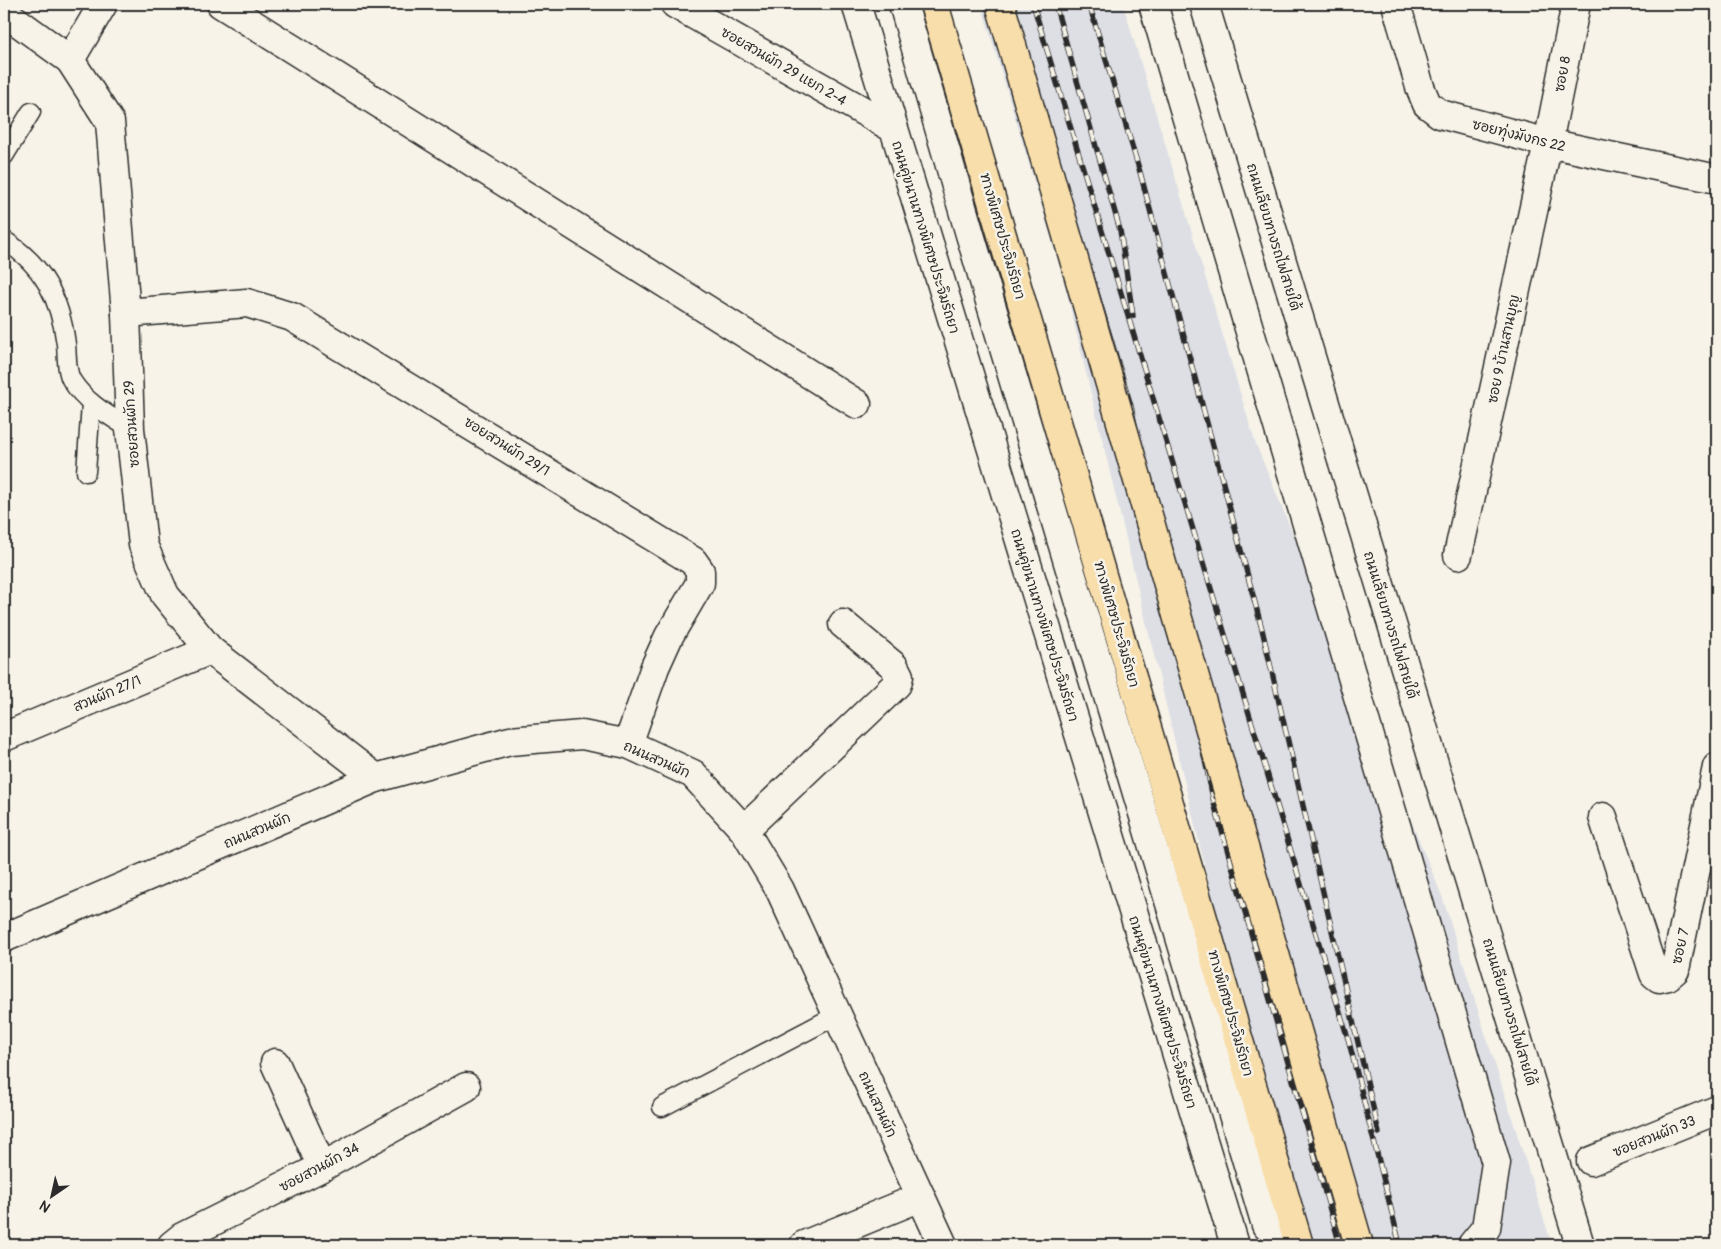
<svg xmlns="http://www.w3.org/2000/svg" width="1721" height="1249" viewBox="0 0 1721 1249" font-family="Pangolin,'Playpen Sans Thai',sans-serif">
<rect width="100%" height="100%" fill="#f7f3e8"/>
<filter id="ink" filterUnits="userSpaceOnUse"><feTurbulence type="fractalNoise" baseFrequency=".02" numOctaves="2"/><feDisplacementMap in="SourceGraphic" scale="10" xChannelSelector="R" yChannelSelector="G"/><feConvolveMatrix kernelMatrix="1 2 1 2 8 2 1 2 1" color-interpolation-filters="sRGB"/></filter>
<g filter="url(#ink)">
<polygon fill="#dddfe5" points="981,4 1123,4 1255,442 1442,896 1552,1245 1296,1245 1064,281"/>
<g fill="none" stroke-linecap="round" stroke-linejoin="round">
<defs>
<g id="service">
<polyline points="4,156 31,112"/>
<path d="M4,240C43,265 60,298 66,344C67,354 66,372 72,381C86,403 108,415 130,429"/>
<polyline points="86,472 91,404"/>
<polyline points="662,1107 837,1015"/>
</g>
<g id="minor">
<polyline points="221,4 857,404"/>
<polyline points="675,4 893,128"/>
<polyline points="1396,4 1420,87 1427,104 1440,114 1548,143 1717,179"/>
<polyline points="4,12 70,60 110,122 126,313 130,429 143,545 165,595 210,650 376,778"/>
<polyline points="70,60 103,4"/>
<polyline points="126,313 247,303 292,317 693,561 700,571 700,583 669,636 655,667 628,744"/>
<polyline points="1458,555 1548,143 1576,4"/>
<polyline points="4,737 210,650"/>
<polyline points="1603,817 1654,974 1659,978 1668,976 1675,970 1717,767"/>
<polyline points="744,830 897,684 899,676 894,666 843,624"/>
<polyline points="275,1063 322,1167"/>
<polyline points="1591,1161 1717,1110"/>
<polyline points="172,1245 182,1237 322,1167 466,1087"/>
<polyline points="804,1245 921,1197"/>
</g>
<polyline id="tertiary" points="4,938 376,778 510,741 582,735 628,744 693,774 744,830 780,890 943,1245"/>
<g id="secondary">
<polyline points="856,4 1235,1245"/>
<polyline points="903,4 969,231 1266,1225 1286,1245"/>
<polyline points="1153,4 1496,1163 1486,1228 1472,1245"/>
<polyline points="1204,4 1580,1245"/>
</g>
<g id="motorway">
<polyline points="934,4 1299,1245"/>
<polyline points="1229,795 1359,1245"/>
</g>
</defs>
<use href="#service" stroke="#2b2b2b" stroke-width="21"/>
<use href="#minor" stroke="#2b2b2b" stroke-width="31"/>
<use href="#tertiary" stroke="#2b2b2b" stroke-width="31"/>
<use href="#secondary" stroke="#2b2b2b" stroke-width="31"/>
<use href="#motorway" stroke="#2b2b2b" stroke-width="31"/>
<use href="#service" stroke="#f7f3e8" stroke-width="18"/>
<use href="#minor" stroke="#f7f3e8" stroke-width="28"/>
<use href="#tertiary" stroke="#f7f3e8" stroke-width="28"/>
<use href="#secondary" stroke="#f7f3e8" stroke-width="28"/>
<use href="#motorway" stroke="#f8deab" stroke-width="28"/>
<defs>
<g id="rail">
<polyline points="1010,4 1131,406 1214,803 1340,1245"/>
<polyline points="1033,4 1349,1042 1400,1245"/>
<polyline points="1055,4 1120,230 1133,316"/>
<polyline points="1089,4 1140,172 1262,629 1379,1133"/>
</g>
</defs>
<use href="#rail" stroke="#2b2b2b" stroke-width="5.5"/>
<use href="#rail" stroke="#f7f3e8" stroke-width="4" stroke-dasharray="11" stroke-linecap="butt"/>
<defs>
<polyline id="motorway-bridge" points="1000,4 1229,795"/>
</defs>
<use href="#motorway-bridge" stroke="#2b2b2b" stroke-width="31" stroke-linecap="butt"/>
<use href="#motorway-bridge" stroke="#f8deab" stroke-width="28"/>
</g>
</g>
<g text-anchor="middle" stroke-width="5" stroke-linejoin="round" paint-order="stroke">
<g font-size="14" fill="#2b2b2b" stroke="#f7f3e8">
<text transform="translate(784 66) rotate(30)" y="5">ซอยสวนผัก 29 แยก 2-4</text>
<text transform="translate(1562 74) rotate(-79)" y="5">ซอย 8</text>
<text transform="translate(1519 135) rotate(14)" y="5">ซอยทุ่งมังกร 22</text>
<text transform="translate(1003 236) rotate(74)" y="5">ทางพิเศษประจิมรัถยา</text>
<text transform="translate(926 237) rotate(73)" y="5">ถนนคู่ขนานทางพิเศษประจิมรัถยา</text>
<text transform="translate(1274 237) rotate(73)" y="5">ถนนเลียบทางรถไฟสายใต้</text>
<text transform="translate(1503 349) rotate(-78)" y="5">ซอย 9 บ้านสานบุญ</text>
<text transform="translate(131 424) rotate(-94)" y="5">ซอยสวนผัก 29</text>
<text transform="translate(507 446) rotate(32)" y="5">ซอยสวนผัก 29/1</text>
<text transform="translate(1117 624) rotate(74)" y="5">ทางพิเศษประจิมรัถยา</text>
<text transform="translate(1045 625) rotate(73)" y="5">ถนนคู่ขนานทางพิเศษประจิมรัถยา</text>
<text transform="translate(1391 625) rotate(73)" y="5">ถนนเลียบทางรถไฟสายใต้</text>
<text transform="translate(107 693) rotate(-23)" y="5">สวนผัก 27/1</text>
<text transform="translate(657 759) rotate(24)" y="5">ถนนสวนผัก</text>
<text transform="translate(257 830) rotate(-23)" y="5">ถนนสวนผัก</text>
<text transform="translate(1680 946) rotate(-77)" y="5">ซอย 7</text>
<text transform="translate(1163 1012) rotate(73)" y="5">ถนนคู่ขนานทางพิเศษประจิมรัถยา</text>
<text transform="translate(1510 1012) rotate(73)" y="5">ถนนเลียบทางรถไฟสายใต้</text>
<text transform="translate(1231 1013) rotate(74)" y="5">ทางพิเศษประจิมรัถยา</text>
<text transform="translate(878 1104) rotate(65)" y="5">ถนนสวนผัก</text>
<text transform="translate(1654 1136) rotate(-22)" y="5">ซอยสวนผัก 33</text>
<text transform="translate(319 1167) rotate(-28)" y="5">ซอยสวนผัก 34</text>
</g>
</g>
<rect width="1721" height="1249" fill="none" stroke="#f7f3e8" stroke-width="20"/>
<rect x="10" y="10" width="1701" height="1229" fill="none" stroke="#2b2b2b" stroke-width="2" filter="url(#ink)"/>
<g transform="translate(52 1196) rotate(214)" stroke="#f7f3e8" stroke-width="4" paint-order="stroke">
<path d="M0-4L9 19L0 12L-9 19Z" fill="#2b2b2b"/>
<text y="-8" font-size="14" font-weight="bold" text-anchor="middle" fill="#2b2b2b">N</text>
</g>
</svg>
